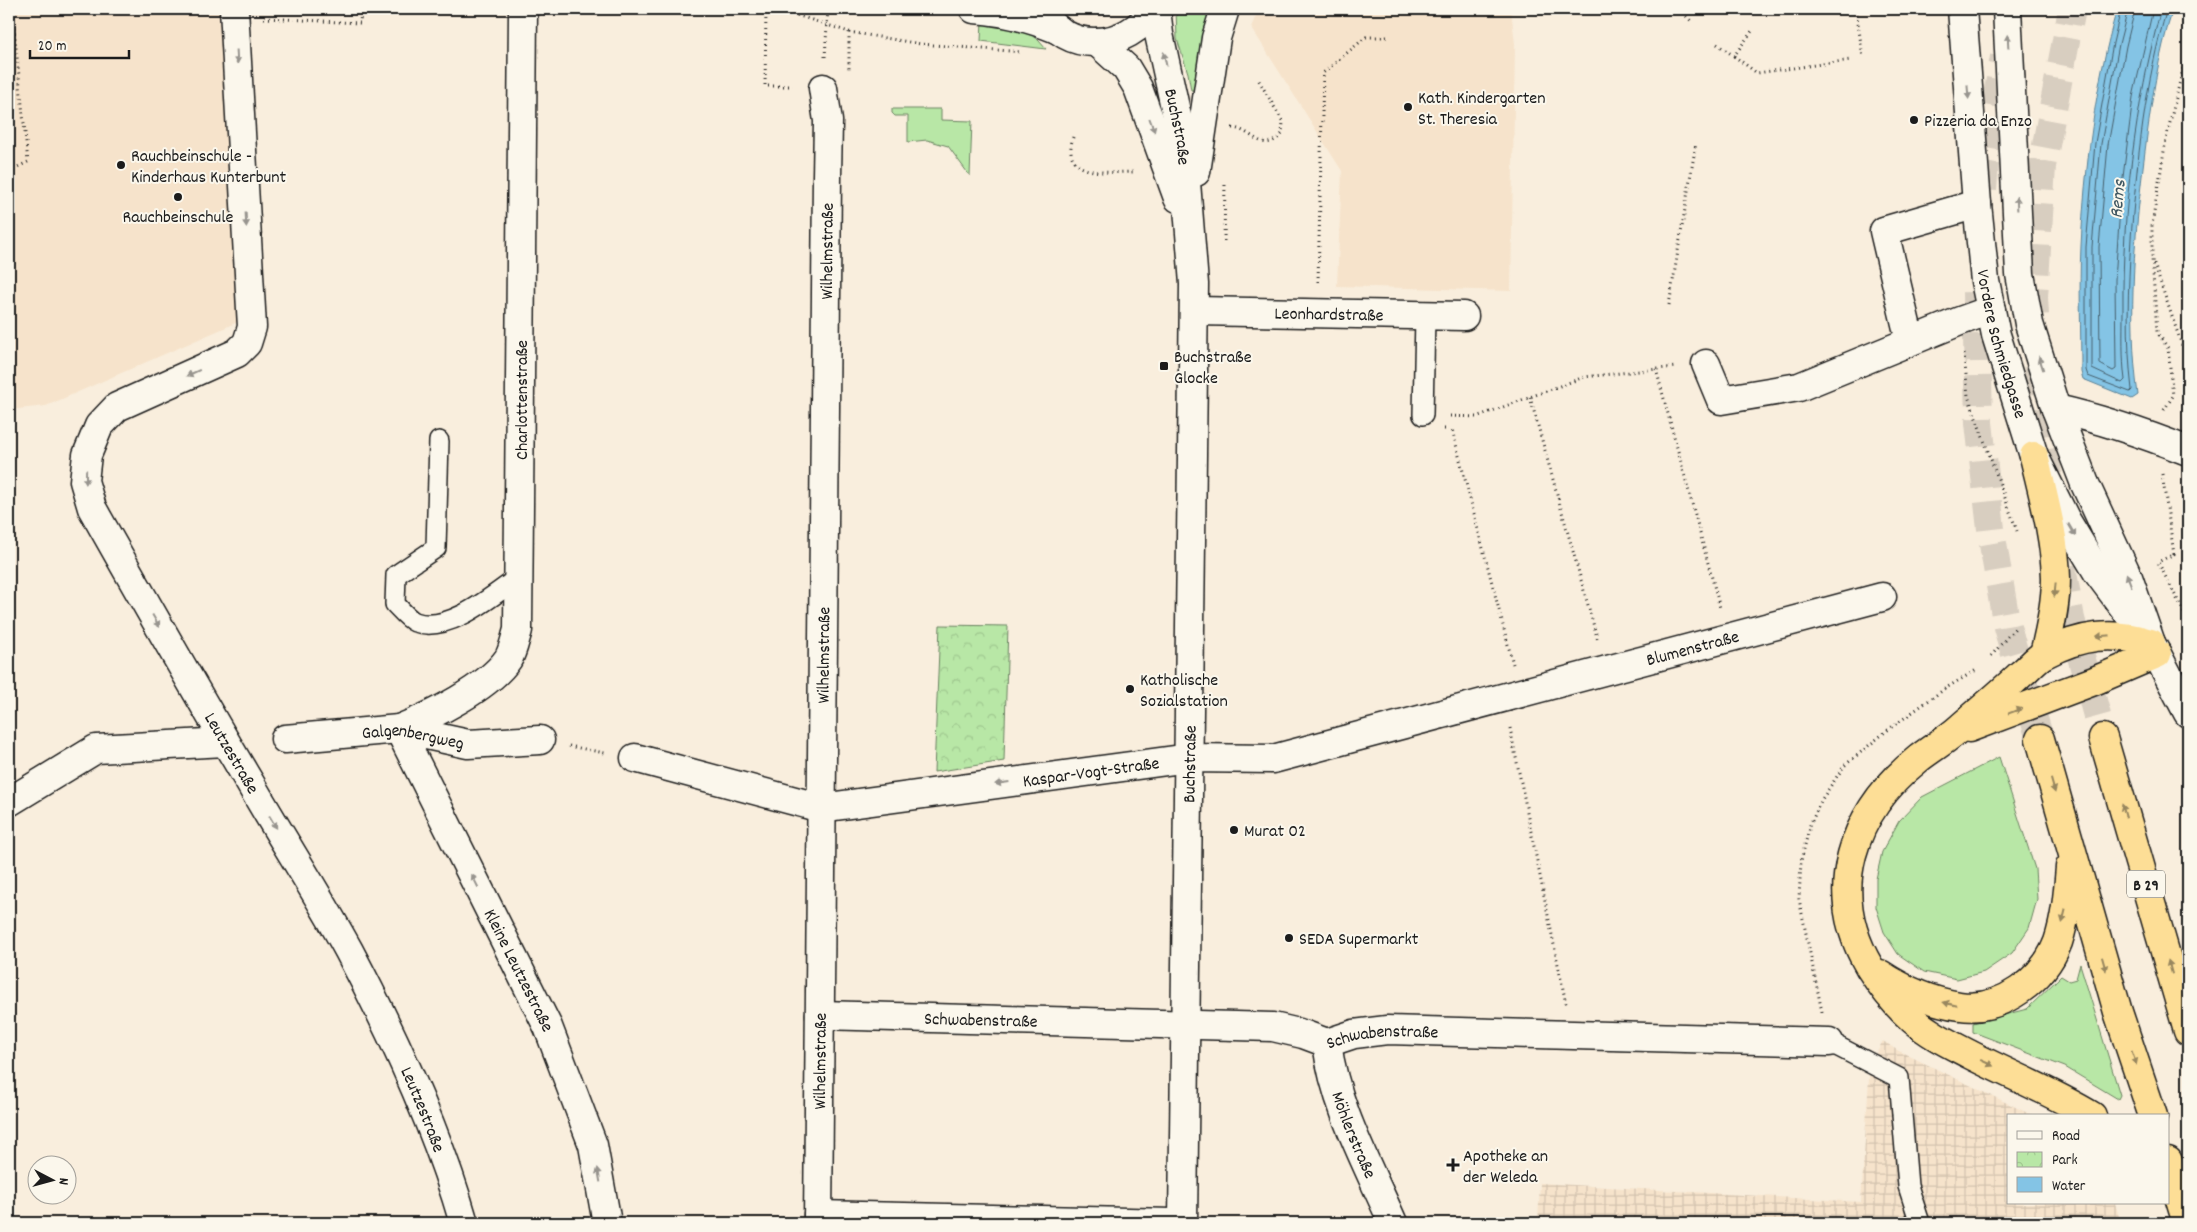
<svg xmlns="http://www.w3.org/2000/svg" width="2197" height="1232" viewBox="0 0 2197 1232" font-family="Dekko,sans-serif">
<defs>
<pattern id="industrial-grid" width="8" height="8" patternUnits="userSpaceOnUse" patternTransform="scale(1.25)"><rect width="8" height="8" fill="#f6e3cb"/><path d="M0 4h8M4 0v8" fill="none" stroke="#d2c2ae"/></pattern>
<pattern id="park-crowns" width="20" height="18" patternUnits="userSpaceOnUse" patternTransform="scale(1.25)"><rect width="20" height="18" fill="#b8e7a6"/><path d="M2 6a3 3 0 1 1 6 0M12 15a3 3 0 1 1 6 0" fill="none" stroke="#9ec68e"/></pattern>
</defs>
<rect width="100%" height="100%" fill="#f9eedd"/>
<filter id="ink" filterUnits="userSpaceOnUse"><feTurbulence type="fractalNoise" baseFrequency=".02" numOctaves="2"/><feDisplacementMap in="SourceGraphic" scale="10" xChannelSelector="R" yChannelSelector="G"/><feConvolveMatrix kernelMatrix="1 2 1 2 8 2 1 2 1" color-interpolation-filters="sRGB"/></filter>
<g filter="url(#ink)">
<g fill="#f6e3cb">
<polygon points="9,9 225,9 240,321 46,406 9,410"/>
<polygon points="1259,9 1511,9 1515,44 1511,291 1337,286 1342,171 1251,27"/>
</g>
<polygon fill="url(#industrial-grid)" points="1883,1041 1897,1050 2034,1116 2008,1116 2008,1203 2115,1203 2121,1223 1538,1223 1540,1183 1861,1202 1870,1063"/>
<g fill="#b8e7a6" stroke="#6a8261">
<polygon points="1176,9 1213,9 1201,91 1191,90 1188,73 1177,39"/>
<polygon points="982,20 1032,33 1046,49 981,41"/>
<polygon points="892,109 941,109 941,120 972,121 970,176 948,146 927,140 908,142 908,116 895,116 892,113"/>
<polygon points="1999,757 2035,869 2037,899 2029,928 2012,953 1984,972 1957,979 1924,972 1898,954 1884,932 1876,907 1876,879 1882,852 1899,821 1922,797"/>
<polygon points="2080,964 2120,1095 2118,1099 2065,1067 1973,1032 1973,1023 2027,1009 2061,976 2069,981 2076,979"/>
</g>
<polygon fill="url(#park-crowns)" stroke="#6a8261" points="940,625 1008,626 1004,761 934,772"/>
<path fill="#84c4e5" stroke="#5a8195" d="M2117,9H2173C2158,55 2151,104 2145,151C2135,231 2127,315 2138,395L2132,399L2083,379L2081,372C2081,330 2079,288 2081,246C2085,167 2095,85 2117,9Z"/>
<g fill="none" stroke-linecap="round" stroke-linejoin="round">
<g stroke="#465f6c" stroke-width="1">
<path d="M2121,9L2113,43L2095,143L2086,247V370L2088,376L2130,392L2132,390C2126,340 2128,288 2131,238C2137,161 2145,82 2167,9"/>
<path d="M2128,9L2119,44L2101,144L2092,247V369L2122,383L2125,380C2122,357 2123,334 2123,311C2122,210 2135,106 2161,9"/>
<polyline points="2135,9 2126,46 2108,145 2099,247 2100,364 2113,371 2116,369 2115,280 2121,193 2133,97 2153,9"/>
</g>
<g stroke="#d8cec0" stroke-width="28" stroke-dasharray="28 14" stroke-linecap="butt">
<polyline points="1983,190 1985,163 2004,57"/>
<polyline points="1976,292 1979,423 1992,538 2007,627 2040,739"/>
<polyline points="2035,315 2034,297 2042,166 2072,9"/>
<polyline points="2038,366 2041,424 2048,475"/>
<polyline points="2062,567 2071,619 2103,738"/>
</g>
<defs>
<g id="lane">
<polyline points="1423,415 1425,316"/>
<path d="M439,441L436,548L396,575L395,604C400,609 408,619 415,622C449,634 493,595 519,577"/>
<polyline points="1829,1042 1899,1078 1908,1186 1920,1223"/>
</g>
<g id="street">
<path id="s1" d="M234,9L252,327L247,343L237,353L117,407L99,426L87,455L84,481L92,508C144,600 196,692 250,783C282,839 318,894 349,951C395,1038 437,1129 464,1223"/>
<path id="s2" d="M523,9L518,630C515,639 513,651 508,659C488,688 431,716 399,729L548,1027L593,1145L607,1223"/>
<path id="s3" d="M1195,311L1464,316"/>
<polyline points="1910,341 1884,231 1977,204"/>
<polyline points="1706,364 1721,400 1799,387 1960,321 1991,310"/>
<path d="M2056,409C2101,419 2145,434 2188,451"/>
<path id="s4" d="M285,739L399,729L468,744L540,740"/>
<path id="s5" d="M635,758L821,808L1189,758L1273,759L1882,597"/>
<polyline points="9,802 96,749 225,742"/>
<path id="s6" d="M820,1015L1273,1027L1303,1034L1327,1043L1354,1034L1387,1030L1829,1042"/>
<path id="s7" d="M1327,1043C1335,1107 1368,1165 1393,1223"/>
<polyline points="818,1215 1172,1223"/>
<path id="s8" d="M818,1223L827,176L828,121L823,88"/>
</g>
<g id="secondary">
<path d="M974,9C1005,11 1031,18 1059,30"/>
<path d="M1042,9C1064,56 1129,50 1153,9"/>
<path id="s9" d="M1156,9L1159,34L1183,144L1194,284L1183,1223"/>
<path id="s10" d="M1962,9L1977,204L1985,281L1996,335L2034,456L2066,520L2098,573L2137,625"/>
<polyline points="2007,9 2020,274 2029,324 2056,409 2085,484 2128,577 2151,643 2188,713"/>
<polyline points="1097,42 1126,68 1138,88 1178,198"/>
<polyline points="1196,172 1216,38 1225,9"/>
</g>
<g id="highway">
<path d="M2034,456C2043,495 2055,537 2056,578C2056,604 2050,630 2044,654"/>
<polyline points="1969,728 2094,681 2157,654"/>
<polyline points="2103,738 2188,1031"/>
<polyline points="2040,739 2118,1012 2153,1116"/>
<path d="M1880,974C1904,990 1931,1002 1960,1006C2002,1012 2044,979 2058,942C2066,918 2068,892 2070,867"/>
<path d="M2092,1116C2053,1092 2010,1075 1969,1054C1950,1044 1929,1034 1912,1019C1895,1004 1882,987 1870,968C1824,891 1852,812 1918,759C1932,748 1948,739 1962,726C1982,709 2002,692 2021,674C2029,668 2036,658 2045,654C2080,635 2113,631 2151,643"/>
<polyline points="2168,1161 2187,1223"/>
</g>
</defs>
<use href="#lane" stroke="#1c1c1c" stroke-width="22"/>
<use href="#street" stroke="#1c1c1c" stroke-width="31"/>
<use href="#secondary" stroke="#1c1c1c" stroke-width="31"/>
<use href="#highway" stroke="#1c1c1c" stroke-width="31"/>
<g stroke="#1c1c1c" stroke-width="3" stroke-dasharray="1 4" stroke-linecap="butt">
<polyline points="766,9 765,86 793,86"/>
<polyline points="778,9 849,32 849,71"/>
<path d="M1634,9C1645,12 1654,13 1665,9"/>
<polyline points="1679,9 1692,22"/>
<polyline points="1856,9 1863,58"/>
<polyline points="264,18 360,23 361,9"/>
<polyline points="849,32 921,44 1022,52"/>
<polyline points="1717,44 1734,56 1752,31"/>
<polyline points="1734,56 1757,73 1851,60"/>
<polyline points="825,57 828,9"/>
<path d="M1232,128C1253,129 1262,156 1282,134L1283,122L1258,79"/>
<path d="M1073,137C1060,179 1110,172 1135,172"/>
<polyline points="9,171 28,162 12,9"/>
<polyline points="1224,241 1225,184"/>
<polyline points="2154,264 2188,363"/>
<polyline points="1318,282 1323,73 1366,37 1390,37"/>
<polyline points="1669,305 1696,143"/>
<polyline points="1964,354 1968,396 2017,531"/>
<polyline points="1656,369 1720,608"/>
<polyline points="1530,397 1598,641"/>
<polyline points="2164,410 2173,396 2168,348 2157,332 2152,258 2152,225 2166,139 2188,48"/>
<polyline points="1450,416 1476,417 1584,377 1676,367"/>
<polyline points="1444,429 1452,429 1513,664"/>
<polyline points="2162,474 2174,554 2158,562 2188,620"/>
<polyline points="1991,656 2016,627"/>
<polyline points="1510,728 1566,1004"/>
<polyline points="569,746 605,753"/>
<polyline points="1822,1012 1799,899 1801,861 1810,825 1822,799 1844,766 1889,729 1946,688 1978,669"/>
</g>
<use href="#lane" stroke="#fbf7ec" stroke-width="19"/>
<use href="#street" stroke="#fbf7ec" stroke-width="28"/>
<use href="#secondary" stroke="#fbf7ec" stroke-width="28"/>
<use href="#highway" stroke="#fdde96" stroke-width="28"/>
</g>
<defs><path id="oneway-solid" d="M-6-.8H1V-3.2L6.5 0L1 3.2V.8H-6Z" transform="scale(1.25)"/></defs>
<g fill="#97948e">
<use href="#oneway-solid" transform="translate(2008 41) rotate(-93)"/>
<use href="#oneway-solid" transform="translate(237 57) rotate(87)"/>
<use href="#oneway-solid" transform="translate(1165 59) rotate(-102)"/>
<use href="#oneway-solid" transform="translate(1968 92) rotate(85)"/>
<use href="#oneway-solid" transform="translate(1152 125) rotate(69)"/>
<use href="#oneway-solid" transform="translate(2017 203) rotate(-93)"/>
<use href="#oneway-solid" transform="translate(246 220) rotate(87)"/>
<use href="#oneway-solid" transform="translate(2041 363) rotate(-108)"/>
<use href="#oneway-solid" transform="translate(193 373) rotate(156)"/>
<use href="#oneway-solid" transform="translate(86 477) rotate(91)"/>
<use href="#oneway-solid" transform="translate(2072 530) rotate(60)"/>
<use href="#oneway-solid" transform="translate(2129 580) rotate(-111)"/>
<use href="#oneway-solid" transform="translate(156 621) rotate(60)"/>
<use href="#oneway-solid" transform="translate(1002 783) rotate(172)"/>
<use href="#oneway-solid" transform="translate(273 822) rotate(59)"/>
<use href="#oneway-solid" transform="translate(475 881) rotate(-117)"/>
<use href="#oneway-solid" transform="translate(599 1175) rotate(-100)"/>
</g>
<g fill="#98875f">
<use href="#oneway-solid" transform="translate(2055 590) rotate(95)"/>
<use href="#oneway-solid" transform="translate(2103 636) rotate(175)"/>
<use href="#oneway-solid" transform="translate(2015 711) rotate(-21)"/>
<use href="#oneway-solid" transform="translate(2053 786) rotate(74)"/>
<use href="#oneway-solid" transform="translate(2124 811) rotate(-106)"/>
<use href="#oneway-solid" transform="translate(2064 916) rotate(104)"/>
<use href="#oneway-solid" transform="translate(2104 964) rotate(74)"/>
<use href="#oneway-solid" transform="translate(2170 967) rotate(-106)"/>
<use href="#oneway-solid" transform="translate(1950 1004) rotate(-166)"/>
<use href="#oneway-solid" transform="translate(2134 1058) rotate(71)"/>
<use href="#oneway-solid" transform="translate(1987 1063) rotate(25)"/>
</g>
</g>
<g fill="#1c1c1c" stroke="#fbf7ec" stroke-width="2">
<circle cx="1408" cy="107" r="5"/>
<circle cx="1914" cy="120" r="5"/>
<circle cx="121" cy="165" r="5"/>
<circle cx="178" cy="197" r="5"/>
<rect x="1159" y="361" width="10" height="10" rx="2.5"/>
<circle cx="1130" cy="689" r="5"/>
<circle cx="1234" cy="830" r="5"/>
<circle cx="1289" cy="938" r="5"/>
<path d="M1450.5 1157.5h5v5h5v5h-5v5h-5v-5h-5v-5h5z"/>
</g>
<g text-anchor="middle" stroke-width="4" stroke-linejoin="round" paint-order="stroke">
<rect fill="#fbf7ec" stroke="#5f5e5a" stroke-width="1" x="2127" y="870.5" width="38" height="27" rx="4"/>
<g font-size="16" font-weight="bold" fill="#1c1c1c">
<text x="2146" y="890">B 29</text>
</g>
<g font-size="18" fill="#1c1c1c" stroke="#fbf7ec" text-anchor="start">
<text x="1418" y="103">Kath. Kindergarten<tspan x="1418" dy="21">St. Theresia</tspan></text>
<text x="1924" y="126">Pizzeria da Enzo</text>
<text x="131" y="161">Rauchbeinschule -<tspan x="131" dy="21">Kinderhaus Kunterbunt</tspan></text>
<text x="178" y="222" text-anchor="middle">Rauchbeinschule</text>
<text x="1174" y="362">Buchstraße<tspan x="1174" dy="21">Glocke</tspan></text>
<text x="1140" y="685">Katholische<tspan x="1140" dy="21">Sozialstation</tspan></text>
<text x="1244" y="836">Murat 02</text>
<text x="1299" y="944">SEDA Supermarkt</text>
<text x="1463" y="1161">Apotheke an<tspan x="1463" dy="21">der Weleda</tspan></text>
</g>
<g font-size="18" fill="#1c1c1c" stroke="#fbf7ec">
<text dy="6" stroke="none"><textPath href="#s9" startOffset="120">Buchstraße</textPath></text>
<text dy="6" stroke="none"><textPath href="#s8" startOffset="972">Wilhelmstraße</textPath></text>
<text dy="6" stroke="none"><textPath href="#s3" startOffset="134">Leonhardstraße</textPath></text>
<text dy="6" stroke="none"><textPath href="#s10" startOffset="338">Vordere Schmiedgasse</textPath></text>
<text transform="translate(521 400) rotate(-90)" y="6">Charlottenstraße</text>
<text dy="6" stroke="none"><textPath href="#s5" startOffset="1082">Blumenstraße</textPath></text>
<text dy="6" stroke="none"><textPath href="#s8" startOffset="568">Wilhelmstraße</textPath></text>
<text dy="6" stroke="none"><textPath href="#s4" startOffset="129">Galgenbergweg</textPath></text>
<text dy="6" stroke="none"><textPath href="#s1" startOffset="875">Leutzestraße</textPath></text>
<text transform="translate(1189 764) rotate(-89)" y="6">Buchstraße</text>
<text dy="6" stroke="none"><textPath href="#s5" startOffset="465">Kaspar-Vogt-Straße</textPath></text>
<text dy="6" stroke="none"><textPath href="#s2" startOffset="1052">Kleine Leutzestraße</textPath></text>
<text dy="6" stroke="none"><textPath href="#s6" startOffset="161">Schwabenstraße</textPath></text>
<text dy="6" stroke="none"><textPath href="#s6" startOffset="566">Schwabenstraße</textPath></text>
<text dy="6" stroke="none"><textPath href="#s8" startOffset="162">Wilhelmstraße</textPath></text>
<text dy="6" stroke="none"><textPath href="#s1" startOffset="1280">Leutzestraße</textPath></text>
<text dy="6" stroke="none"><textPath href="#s7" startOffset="96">Möhlerstraße</textPath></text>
</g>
<g font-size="19" font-style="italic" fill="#405762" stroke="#fbf7ec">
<text transform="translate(2116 199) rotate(-85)" y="7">Rems</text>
</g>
</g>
<rect width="2197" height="1232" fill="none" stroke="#fbf7ec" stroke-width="30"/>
<rect x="15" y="15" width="2167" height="1202" fill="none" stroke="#1c1c1c" stroke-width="2" filter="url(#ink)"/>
<rect x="2007" y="1114" width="162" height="90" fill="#fbf7ec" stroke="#a29f99"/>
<rect x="2017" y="1131" width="25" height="8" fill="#fbf7ec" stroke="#a29f99"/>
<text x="2052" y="1140" font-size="15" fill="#1c1c1c">Road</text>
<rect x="2017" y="1152" width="25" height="15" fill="url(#park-crowns)" stroke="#a29f99"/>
<text x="2052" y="1164" font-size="15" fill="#1c1c1c">Park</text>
<rect x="2017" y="1177" width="25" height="15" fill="#84c4e5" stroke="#a29f99"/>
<text x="2052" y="1190" font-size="15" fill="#1c1c1c">Water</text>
<g transform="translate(52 1180) rotate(96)"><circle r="24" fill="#fbf7ec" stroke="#a29f99"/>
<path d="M0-4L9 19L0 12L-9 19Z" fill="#1c1c1c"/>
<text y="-8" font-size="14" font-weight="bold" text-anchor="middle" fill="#1c1c1c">N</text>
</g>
<path d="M30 50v8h99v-8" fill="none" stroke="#1c1c1c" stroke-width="2.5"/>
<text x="38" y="50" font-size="15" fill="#1c1c1c" stroke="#fbf7ec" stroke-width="4" paint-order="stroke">20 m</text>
</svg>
